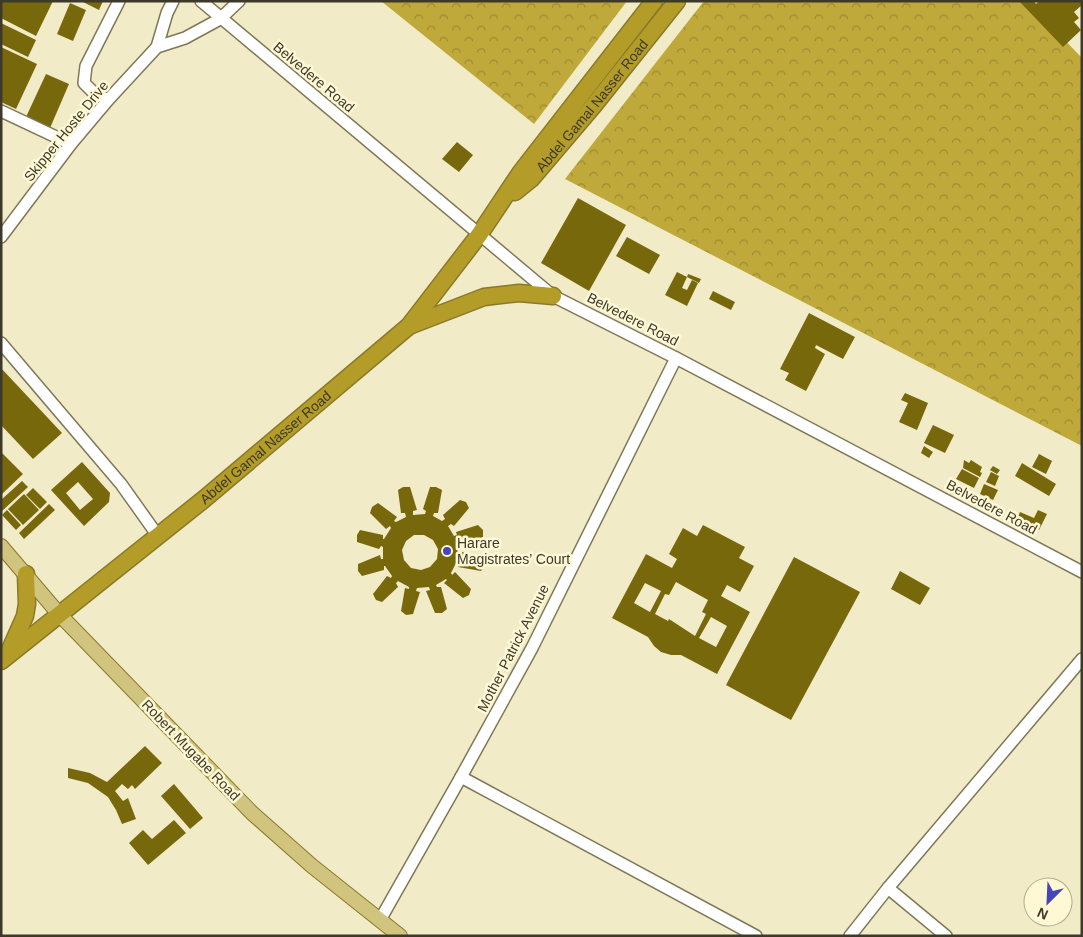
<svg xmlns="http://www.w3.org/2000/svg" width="1083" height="937" viewBox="0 0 1083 937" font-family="Helvetica,sans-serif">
<defs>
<pattern id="forest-crowns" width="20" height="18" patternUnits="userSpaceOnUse" patternTransform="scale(1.25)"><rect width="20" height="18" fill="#bfa93b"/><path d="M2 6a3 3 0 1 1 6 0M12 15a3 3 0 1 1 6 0" fill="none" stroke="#9c8b32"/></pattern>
</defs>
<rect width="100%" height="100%" fill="#f2ebc8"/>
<g fill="url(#forest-crowns)">
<polygon points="381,1 627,1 534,124"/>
<polygon points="704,1 1027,1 1082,58 1082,446 565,179"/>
</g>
<g fill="#78680c" fill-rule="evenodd">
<polygon points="1,1 53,1 36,36 1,18"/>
<polygon points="81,1 103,1 99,10"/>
<polygon points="1019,1 1034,1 1036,4 1039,1 1082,1 1082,5 1074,12 1079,18 1074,22 1081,30 1063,47"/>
<polygon points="70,3 86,10 73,41 57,34"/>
<polygon points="1,23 36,40 28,57 1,44"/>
<polygon points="1,47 37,64 16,109 1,102"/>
<polygon points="46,74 69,84 50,128 26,117"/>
<polygon points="457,142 473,155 459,172 442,159"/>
<polygon points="578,198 626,225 589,291 541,263"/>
<polygon points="627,237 660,255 649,274 616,256"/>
<polygon points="677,272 687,277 682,288 687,290 692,280 698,283 687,306 665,295"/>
<polygon points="688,274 701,279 699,283 687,277"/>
<polygon points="713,291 735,302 731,310 709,299"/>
<polygon points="809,313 855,337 843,359 816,345 815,348 825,354 806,391 785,380 789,373 780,369"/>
<polygon points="1,368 62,433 33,459 1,425"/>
<polygon points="905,393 928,403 917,430 899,422 908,403 901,400"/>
<polygon points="933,425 954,435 945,453 924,443"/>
<polygon points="924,446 933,452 929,458 921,453"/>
<polygon points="1,452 23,474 1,495"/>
<polygon points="1039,454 1052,461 1046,474 1032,467"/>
<polygon points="964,460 969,463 971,460 982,467 980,472 982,473 980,477 963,468"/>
<path d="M82,462L110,493L109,502L84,526L51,490ZM78,482L93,499L80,510L66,493Z"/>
<polygon points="1022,463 1056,484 1049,496 1015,476"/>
<polygon points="993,466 1000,470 997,474 990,470"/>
<polygon points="962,469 979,478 974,488 956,479"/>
<polygon points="991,472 999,476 995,486 986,482"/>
<polygon points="22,481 28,487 1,512 1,500"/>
<polygon points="984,484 998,490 993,500 980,494"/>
<path d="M403,487H410L417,510L413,511V515L425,514L426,511L423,509L430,487H436L442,490L438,513H434L433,516L442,521L445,519L443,515L460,500L466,502L469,508L454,526L451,524L448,526L454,536L457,535L456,532L478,525L483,530V537L461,546L459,542L457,543L458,555L460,556L462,552L484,559L485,565L481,571L458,567V563H456L451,573L452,575L455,572L471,589L469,595L463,598L444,583L447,580L446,579L436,585L437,587H441L447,609L442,613H435L426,591L430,590L429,587L417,588L416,591L420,592L413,614L406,615L401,611L405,588L409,589V587L398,581L396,583L398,587L382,602L376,600L373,594L387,576L391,578L392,576L385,566H384V570L362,576L358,571V564L380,555L381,559H383V547L381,546L379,549L357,542V535L360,530L383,535V539H384L391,528L390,526L386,529L370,513L372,507L378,503L397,517L394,521L396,522L406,517L405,513H401L398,490ZM414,535H424L433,540L438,549L437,559L430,567L421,570L411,568L404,560L402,550L406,541Z"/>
<polygon points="33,488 47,502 40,509 26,495"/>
<polygon points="24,494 39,510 23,525 8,509"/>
<polygon points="49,504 55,510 24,539 19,533"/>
<polygon points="7,510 21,525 16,530 2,515"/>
<polygon points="1038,510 1047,514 1039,530 1017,520 1020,512 1034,518"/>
<path d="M703,525L745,547L739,558L754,566L740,592L727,585L721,596L750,612L717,674L681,655H671L661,652L654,646L648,637L612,618L646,554L672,568L677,559L669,554L683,528L697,536ZM676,582L708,600L702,612L706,614L695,636L669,619L668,621L655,614L665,594L669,595ZM645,583L661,591L650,612L634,603ZM711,617L727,626L716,647L699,638Z"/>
<polygon points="794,557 860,592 791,720 726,685"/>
<polygon points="900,571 930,588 920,605 891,589"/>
<polygon points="145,746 162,763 135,789 132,785 128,789 122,784 115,791 123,801 128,798 136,819 122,824 116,810 108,797 88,783 68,778 68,768 90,773 107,782"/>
<polygon points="174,784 203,818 190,829 161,796"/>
<polygon points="174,820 186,833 148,865 129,843 143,830 152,839"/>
</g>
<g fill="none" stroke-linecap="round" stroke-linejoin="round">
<defs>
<g id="minor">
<polyline points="201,1 553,296 676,358 1082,572"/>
<polyline points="157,47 167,13 173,1"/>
<polyline points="108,100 93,92 84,83 86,66 119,1"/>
<polyline points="1,111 71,144"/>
<polyline points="1,237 71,144 108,100 157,47 185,38 220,19 239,1"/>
<polyline points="1,343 121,484 158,536"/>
<polyline points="461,777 756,936"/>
<polyline points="888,888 946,936"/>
<polyline points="380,920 461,777 532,648 676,358"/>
<polyline points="850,936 888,888 1082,659"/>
</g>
<polyline id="major" points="1,546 59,614 252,813 312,866 400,936"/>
<g id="highway">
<path id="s1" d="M515,192L531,179L594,105L677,1"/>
<polyline points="409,326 484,297 519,293 553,296"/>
<polyline points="9,652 25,616 27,604 26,574"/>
<path id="s2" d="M1,661L203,500L409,326L479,235L521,172L654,1"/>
</g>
</defs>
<use href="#minor" stroke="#7e7859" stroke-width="14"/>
<use href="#major" stroke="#897929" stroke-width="16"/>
<use href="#highway" stroke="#897929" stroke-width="19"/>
<use href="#minor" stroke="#fff" stroke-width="11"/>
<use href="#major" stroke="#d1c47e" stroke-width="14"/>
<use href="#highway" stroke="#b39c28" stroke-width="16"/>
</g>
<circle fill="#4745ba" stroke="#fff8d5" stroke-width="2" cx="447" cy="551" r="5"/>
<g text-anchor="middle" stroke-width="5" stroke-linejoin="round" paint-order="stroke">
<g font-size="14" fill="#3c392b" stroke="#fff8d5">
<text transform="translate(314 77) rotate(40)" y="5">Belvedere Road</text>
<text dy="5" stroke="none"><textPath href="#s1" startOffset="116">Abdel Gamal Nasser Road</textPath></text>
<text transform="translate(66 131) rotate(-51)" y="5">Skipper Hoste Drive</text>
<text transform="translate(633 319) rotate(27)" y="5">Belvedere Road</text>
<text dy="5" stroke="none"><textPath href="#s2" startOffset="340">Abdel Gamal Nasser Road</textPath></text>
<text transform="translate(992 507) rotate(28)" y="5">Belvedere Road</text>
<text transform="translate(513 648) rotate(-63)" y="5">Mother Patrick Avenue</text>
<text transform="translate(191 750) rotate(46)" y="5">Robert Mugabe Road</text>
</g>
<g font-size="14" fill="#3c392b" stroke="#fff8d5" text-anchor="start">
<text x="457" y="548">Harare<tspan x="457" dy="16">Magistrates’ Court</tspan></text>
</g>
</g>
<rect width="1083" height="937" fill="none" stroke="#3c392b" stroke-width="5"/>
<g transform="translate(1048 902) rotate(204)"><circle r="24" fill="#fff8d5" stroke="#b1ac91"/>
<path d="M0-4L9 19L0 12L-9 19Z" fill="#4745ba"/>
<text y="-8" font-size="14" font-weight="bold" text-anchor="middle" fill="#3c392b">N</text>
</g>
</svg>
